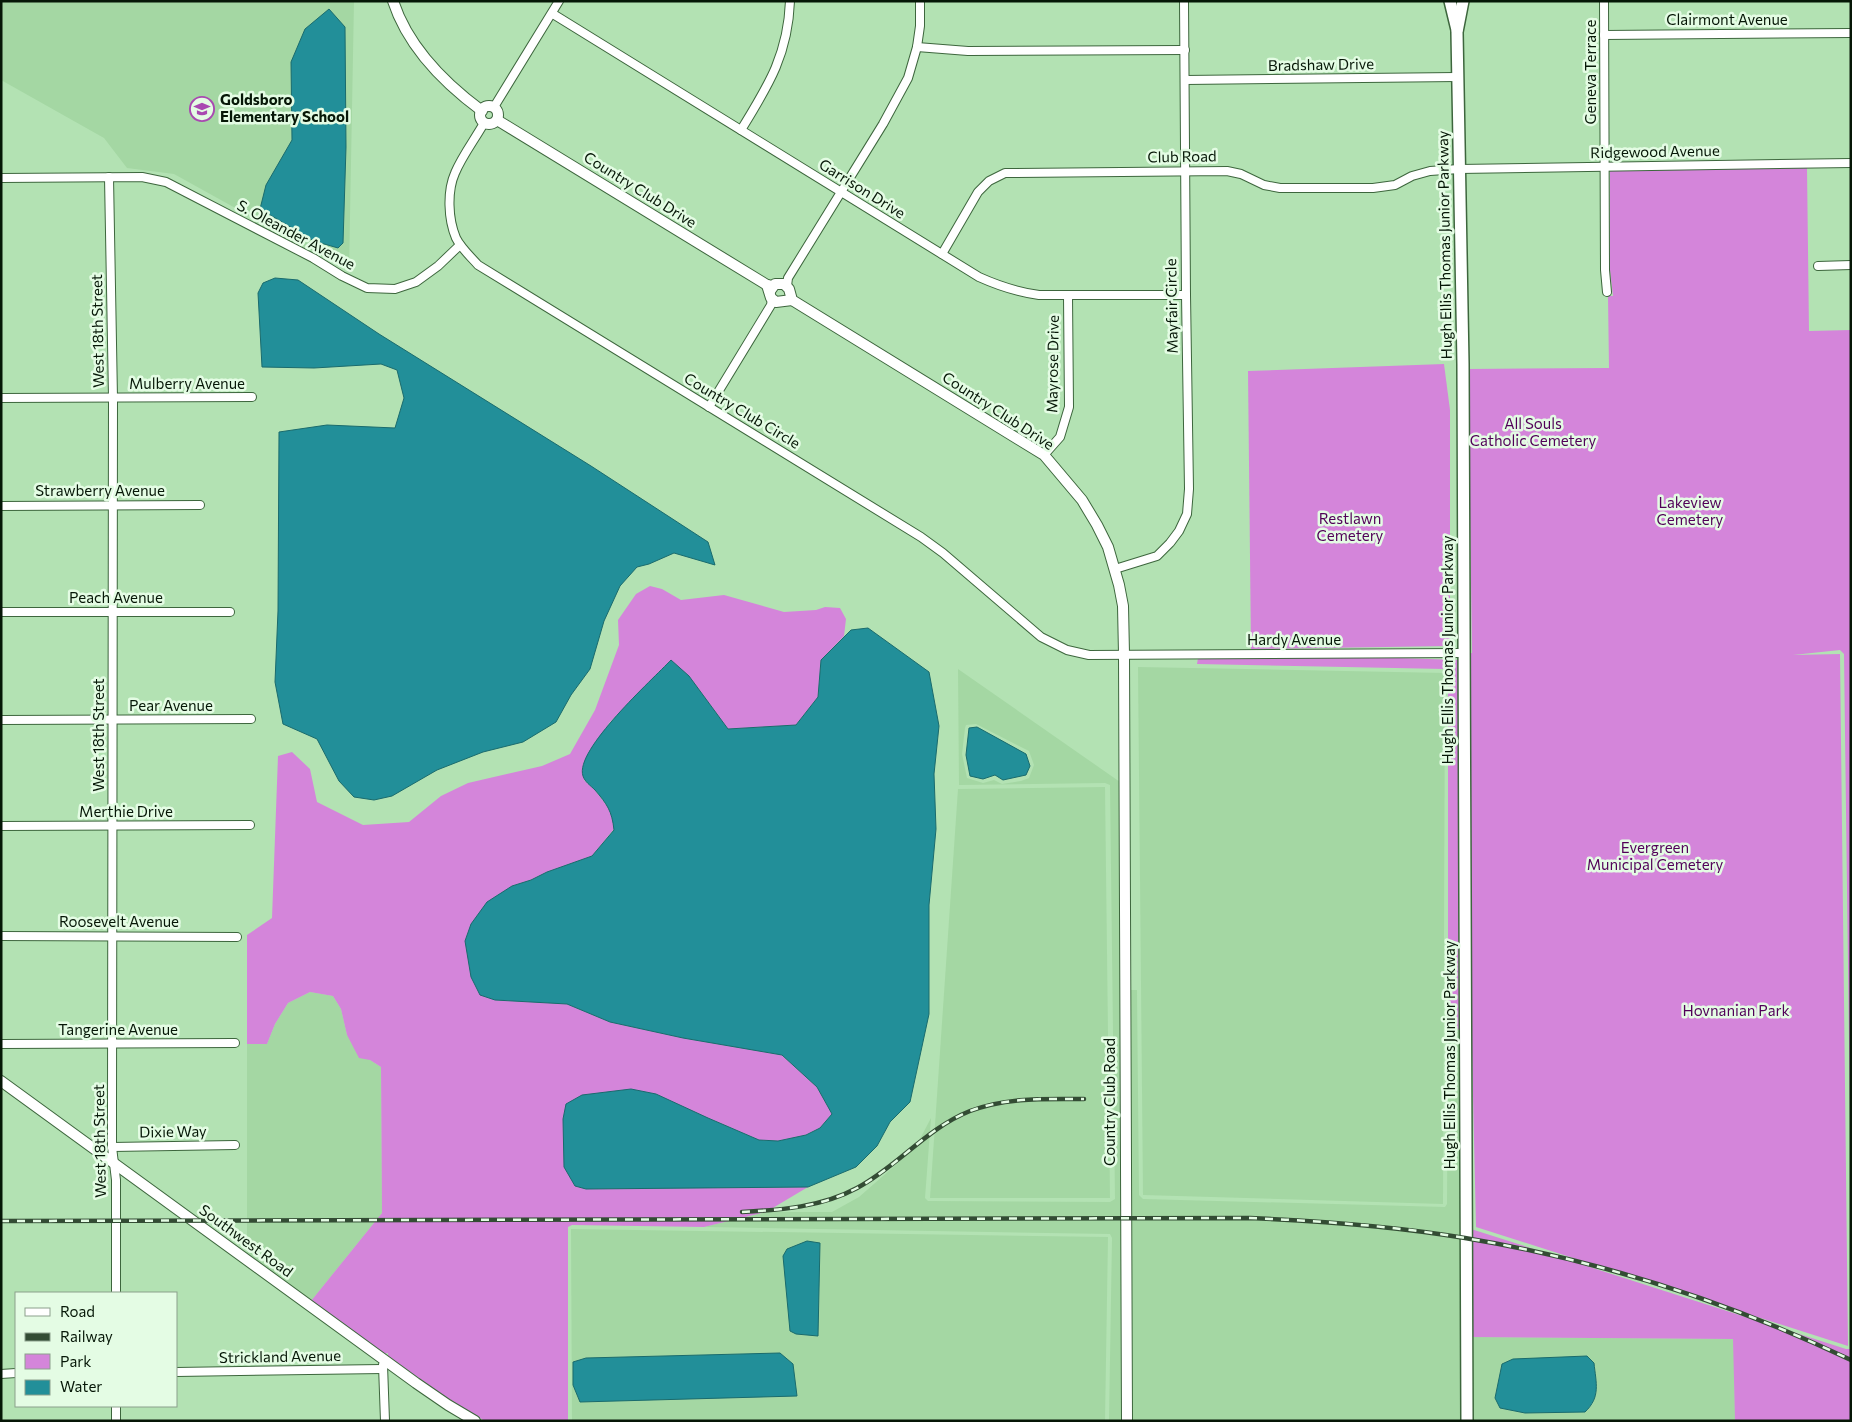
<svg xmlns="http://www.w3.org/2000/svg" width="1852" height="1422" viewBox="0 0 1852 1422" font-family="Commissioner,sans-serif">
<rect width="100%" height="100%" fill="#b3e2b3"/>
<g fill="#a4d7a3" fill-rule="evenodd">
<polygon points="1,1 354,1 349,271 174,174 127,168 104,138 1,80"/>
<polygon points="1138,667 1445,673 1443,1204 1143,1195"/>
<path d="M958,669L1120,782L1122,1421H1109L1112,1238L1110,1234L704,1227L766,1212H832L859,1197L907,1155L921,1137L931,1118L925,1198L928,1201L1110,1202L1115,1199L1110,785L1105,783L959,785ZM976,724L1029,751L1034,765L1029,778L1021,781L1002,784L994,780L983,783L967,778L962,754L965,728L966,725Z"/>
<polygon points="1105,787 1110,1198 930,1198 958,789"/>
<polygon points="1130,990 1137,990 1139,1195 1143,1199 1445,1207 1447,1204 1448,1021 1459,1030 1462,1421 1133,1421"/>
<polygon points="310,992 333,996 341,1009 347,1035 370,1060 381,1067 382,1213 311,1301 247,1254 247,1044 267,1044 275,1024 288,1003"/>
<polygon points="571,1229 1108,1237 1105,1421 572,1421"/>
<path d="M1472,1337L1734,1339L1735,1421H1472ZM1594,1363L1596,1391L1593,1404L1585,1412L1524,1413L1500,1408L1495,1398L1502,1364Z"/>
</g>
<g fill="#d485da">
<polygon points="1807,168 1809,331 1851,330 1851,1198 1844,654 1840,650 1793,655 1840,654 1848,1346 1476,1227 1463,653 1472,653 1468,369 1609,368 1608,296 1613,296 1610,270 1610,171"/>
<polygon points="1444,364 1450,410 1450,646 1251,649 1248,371"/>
<polygon points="650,586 662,589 681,600 724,595 784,612 816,610 825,607 840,608 846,619 844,636 821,660 818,697 796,725 728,729 689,676 638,695 609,723 584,780 594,789 612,812 614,829 592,856 547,872 531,880 512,886 495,1000 567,1004 610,1022 683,1038 782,1055 817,1087 832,1114 820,1128 806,1135 778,1141 759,1140 708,1118 576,1186 586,1189 808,1187 766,1212 704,1227 572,1225 568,1227 568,1421 485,1421 451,1401 388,1356 388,1353 384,1354 311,1301 382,1213 381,1067 370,1060 359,1058 347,1035 341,1009 333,996 310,992 288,1003 275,1024 267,1044 247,1044 247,935 272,918 278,756 292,752 310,769 317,802 363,825 409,822 441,796 468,783 542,766 570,754 595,710 619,645 618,620 636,594"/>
<polygon points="1198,658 1400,658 1458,660 1459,1030 1448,1021 1448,671 1445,669 1197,664"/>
<polygon points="1471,1229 1846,1349 1851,1349 1851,1421 1735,1421 1733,1339 1472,1337"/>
</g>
<g fill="#228f99" stroke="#1a6b6d">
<polygon points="329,9 345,27 346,147 343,243 338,248 314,241 260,209 266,185 292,140 291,62 305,29"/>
<polygon points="275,278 298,280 379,334 591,466 708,542 715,565 674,553 649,564 637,567 620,586 604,621 590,669 571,695 556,722 523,742 483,752 437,770 392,796 374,800 354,797 339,781 317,739 283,724 275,682 278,611 279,432 327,425 395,428 404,398 397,370 381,364 314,368 262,367 258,293 263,283"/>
<path d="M868,628L929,672L939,726L934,774L936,829L929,905V1014L910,1102L890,1122L877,1146L856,1167L808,1187L586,1189L575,1186L564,1167L563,1119L566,1104L582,1095L631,1089L656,1094L708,1118L759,1140L778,1141L806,1135L820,1128L832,1114L817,1087L782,1055L683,1038L610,1022L567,1004L495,1000L480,995L471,977L465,941L471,924L487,902L512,886L531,880L547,872L592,856L614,830C612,811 607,804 595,790C590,785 585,782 583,776C574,750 653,679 671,660L689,676L728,729L796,725L818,697L821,660L851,630Z"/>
<polygon points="977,727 1026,754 1030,766 1026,775 1003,780 995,775 983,779 970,776 966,755 969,728"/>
<polygon points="807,1241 820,1243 818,1336 796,1334 790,1331 783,1256 787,1249"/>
<polygon points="780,1353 793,1364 797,1396 580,1402 573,1385 573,1362 586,1358"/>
<path d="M1587,1356L1594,1363C1596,1383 1601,1397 1585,1412L1525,1413L1500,1408L1495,1398L1502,1364L1513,1359Z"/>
</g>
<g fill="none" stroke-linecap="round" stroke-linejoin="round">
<defs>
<g id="minor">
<polyline points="1604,1 1605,270 1607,292"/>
<path d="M553,14L979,277C999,286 1017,292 1039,295H1186"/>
<polyline points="1604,35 1851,33"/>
<polyline points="917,47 968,51 1185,50"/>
<polyline points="1185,80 1457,77"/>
<polyline points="494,107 559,1"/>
<path d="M484,123C475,139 462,156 455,173C447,191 448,219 456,238C461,248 470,256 478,265L921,537L943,553L1041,637L1067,650L1089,655L1463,653"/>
<path d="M741,130C768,86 788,55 790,1"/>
<polyline points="109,177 113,398 112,1109 112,1147 116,1180 116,1293"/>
<polyline points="1,178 142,177 166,182 313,258 342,276 367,288 395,289 416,282 438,266 460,245"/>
<polyline points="942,254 978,192 989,181 1005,173 1227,171 1241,174 1264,185 1280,188 1373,188 1395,185 1412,176 1430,171 1459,169 1851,163"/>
<polyline points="1818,266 1851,265"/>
<polyline points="787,286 788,278 883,124 908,78 917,47 920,26 920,1"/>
<polyline points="1,398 252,397"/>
<polyline points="709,407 771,305 772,299"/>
<polyline points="1044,455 1060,437 1069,407 1068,296"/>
<polyline points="1,506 200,505"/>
<polyline points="1115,569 1157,556 1170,543 1179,531 1187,514 1189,489 1186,295 1184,1"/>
<polyline points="1,612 230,612"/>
<polyline points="1,720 251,719"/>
<polyline points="1,826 250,825"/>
<polyline points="1,936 237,937"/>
<polyline points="1,1044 235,1043"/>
<polyline points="112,1147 235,1145"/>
<polyline points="383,1365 385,1421"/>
<polyline points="176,1372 383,1369"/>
<polyline points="1,1374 16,1373"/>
<polyline points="116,1421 116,1406"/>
</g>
<g id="tertiary">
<path d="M393,1C408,47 444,83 482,111"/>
<circle cx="489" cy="115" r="9"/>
<polyline points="497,120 767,285 772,286"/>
<polyline points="767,285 771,298 776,302 792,300"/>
<polyline points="770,291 775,284 784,284 789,289 792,300 1044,455 1082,500 1097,525 1108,547 1119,585 1123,606 1124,654 1127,1421"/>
<polyline points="1,1081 416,1383 448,1405 475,1421"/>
</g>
<g id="secondary">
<polyline points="1450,1 1457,30"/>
<polyline points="1463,1 1457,32 1463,364 1467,1421"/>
</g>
</defs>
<use href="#minor" stroke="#3d663d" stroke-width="10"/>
<use href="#tertiary" stroke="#3d663d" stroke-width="12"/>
<use href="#secondary" stroke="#3d663d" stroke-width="14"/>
<use href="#minor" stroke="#fff" stroke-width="8"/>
<use href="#tertiary" stroke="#fff" stroke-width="10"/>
<use href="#secondary" stroke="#fff" stroke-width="11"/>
<defs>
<g id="rail">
<path d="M742,1212C781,1210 822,1207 857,1188C897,1167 927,1128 970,1111C1007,1097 1045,1099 1084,1099"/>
<path d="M1,1221L1250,1218C1322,1221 1394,1226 1465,1238C1598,1260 1729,1302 1851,1360"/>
</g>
</defs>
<use href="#rail" stroke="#334c34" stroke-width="4.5"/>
<use href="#rail" stroke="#e4fce4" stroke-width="2.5" stroke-dasharray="8" stroke-linecap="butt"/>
</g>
<defs>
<symbol id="school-ring" viewBox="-11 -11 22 22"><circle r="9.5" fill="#e4fce4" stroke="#a949b1" stroke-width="1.5"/><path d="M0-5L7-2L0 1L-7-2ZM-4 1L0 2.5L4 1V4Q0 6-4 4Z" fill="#a949b1"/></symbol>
</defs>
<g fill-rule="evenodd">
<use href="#school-ring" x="188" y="95" width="28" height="28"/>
</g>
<g text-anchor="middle" stroke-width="5" stroke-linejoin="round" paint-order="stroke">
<g font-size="15" fill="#061707" stroke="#e4fce4">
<text x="1727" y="25">Clairmont Avenue</text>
<text transform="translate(1321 65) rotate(-1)" y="5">Bradshaw Drive</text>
<text transform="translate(1591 72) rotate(-90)" y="5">Geneva Terrace</text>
<text transform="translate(1655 152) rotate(-1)" y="5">Ridgewood Avenue</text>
<text transform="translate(1182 157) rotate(-1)" y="5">Club Road</text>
<text transform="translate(862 189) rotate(32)" y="5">Garrison Drive</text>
<text transform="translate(640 190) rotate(32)" y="5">Country Club Drive</text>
<text transform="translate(296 235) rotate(28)" y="5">S. Oleander Avenue</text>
<text transform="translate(1445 245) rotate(-91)" y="5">Hugh Ellis Thomas Junior Parkway</text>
<text transform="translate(1172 306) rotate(-91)" y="5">Mayfair Circle</text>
<text transform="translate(98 331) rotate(-91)" y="5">West 18th Street</text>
<text transform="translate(1053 364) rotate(-89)" y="5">Mayrose Drive</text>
<text x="187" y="389">Mulberry Avenue</text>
<text transform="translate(742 411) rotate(31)" y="5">Country Club Circle</text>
<text transform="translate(998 411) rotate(33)" y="5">Country Club Drive</text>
<text x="100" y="496">Strawberry Avenue</text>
<text x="116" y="603">Peach Avenue</text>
<text x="1294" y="645">Hardy Avenue</text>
<text transform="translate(1448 650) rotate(-90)" y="5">Hugh Ellis Thomas Junior Parkway</text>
<text x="171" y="711">Pear Avenue</text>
<text transform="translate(99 735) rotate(-90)" y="5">West 18th Street</text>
<text x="126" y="817">Merthie Drive</text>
<text x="119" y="927">Roosevelt Avenue</text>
<text x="118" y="1035">Tangerine Avenue</text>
<text transform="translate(1450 1055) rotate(-90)" y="5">Hugh Ellis Thomas Junior Parkway</text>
<text transform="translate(1110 1102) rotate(-90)" y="5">Country Club Road</text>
<text transform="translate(173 1132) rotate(-1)" y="5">Dixie Way</text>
<text transform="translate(100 1141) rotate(-91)" y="5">West 18th Street</text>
<text transform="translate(246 1241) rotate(36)" y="5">Southwest Road</text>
<text transform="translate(280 1357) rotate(-1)" y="5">Strickland Avenue</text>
</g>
<g font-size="15" font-weight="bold" fill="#061707" stroke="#e4fce4" text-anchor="start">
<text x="220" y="105">Goldsboro<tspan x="220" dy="17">Elementary School</tspan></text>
</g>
<g font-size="15" fill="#510058" stroke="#e4fce4">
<text x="1533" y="429">All Souls<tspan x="1533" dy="17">Catholic Cemetery</tspan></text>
<text x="1690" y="508">Lakeview<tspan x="1690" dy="17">Cemetery</tspan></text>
<text x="1350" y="524">Restlawn<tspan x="1350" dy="17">Cemetery</tspan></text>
<text x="1655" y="853">Evergreen<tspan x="1655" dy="17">Municipal Cemetery</tspan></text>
<text x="1736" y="1016">Hovnanian Park</text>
</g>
</g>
<rect width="1852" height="1422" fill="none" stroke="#061707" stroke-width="5"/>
<rect x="15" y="1292" width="162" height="115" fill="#e4fce4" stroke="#8ba08c"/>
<rect x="25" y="1308" width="25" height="8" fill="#ffffff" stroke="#8ba08c"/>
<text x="60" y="1317" font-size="15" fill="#061707">Road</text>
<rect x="25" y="1333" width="25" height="8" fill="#334c34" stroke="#8ba08c"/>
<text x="60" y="1342" font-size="15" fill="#061707">Railway</text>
<rect x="25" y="1354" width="25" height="15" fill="#d485da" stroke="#8ba08c"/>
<text x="60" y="1367" font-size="15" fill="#061707">Park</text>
<rect x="25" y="1380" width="25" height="15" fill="#228f99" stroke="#8ba08c"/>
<text x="60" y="1392" font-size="15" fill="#061707">Water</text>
</svg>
